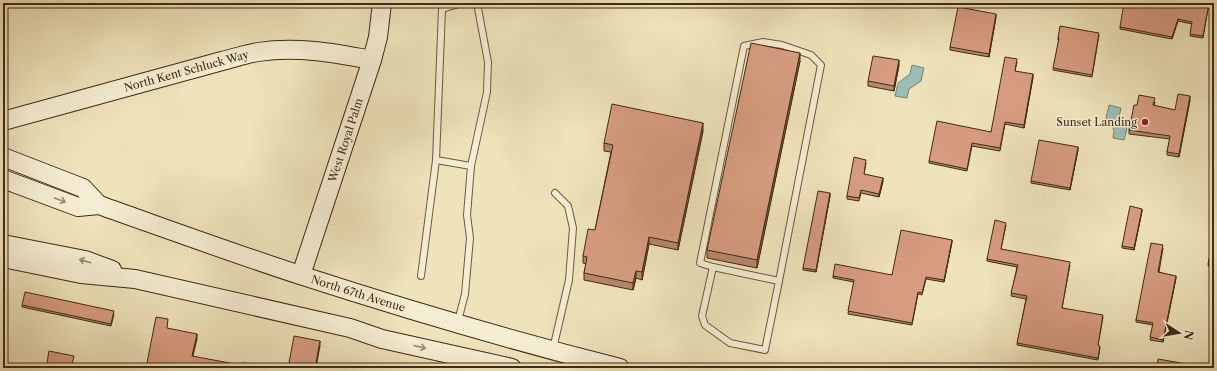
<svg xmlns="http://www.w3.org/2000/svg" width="1217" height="371" viewBox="0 0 1217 371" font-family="'Libre Caslon Text',serif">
<rect width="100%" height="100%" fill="#efe3bb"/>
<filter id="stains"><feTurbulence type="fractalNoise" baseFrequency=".005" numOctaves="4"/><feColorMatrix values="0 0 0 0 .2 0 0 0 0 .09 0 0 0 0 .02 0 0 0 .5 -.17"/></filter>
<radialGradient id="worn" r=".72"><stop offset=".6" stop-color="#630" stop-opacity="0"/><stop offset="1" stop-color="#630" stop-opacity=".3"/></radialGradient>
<g fill="#9cbdb7" stroke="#778375">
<polygon points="912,65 924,68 921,81 909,89 907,98 895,96 898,83 910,74"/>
<polygon points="1109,105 1121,108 1119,117 1127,129 1124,140 1113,138 1114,130 1106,118"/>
</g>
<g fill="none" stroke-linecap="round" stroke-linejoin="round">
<defs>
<g id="service">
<polyline points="462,3 442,9 436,160 471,166"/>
<polyline points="713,267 700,263 744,46 763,42 782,45 811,55 821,65 779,281"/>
<polygon points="713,267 779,281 765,350 730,343 705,325 702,316"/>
<polyline points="421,276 436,160"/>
<polyline points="458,321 465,294 470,238 467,215 471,166 487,92 488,62 477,3"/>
<polyline points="553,349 569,280 573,228 568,206 555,193"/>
</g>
<g id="secondary">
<path id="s1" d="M3,121L222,61C234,58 246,54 258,52C297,46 334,53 372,60"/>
<polyline points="3,157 83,188 99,205"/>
<path id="s2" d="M3,179L78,207L99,205C167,229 235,254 303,276C408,310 514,341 620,368"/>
<polyline points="3,244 85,260 112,270"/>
<polyline points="3,258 81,274 135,279 350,328 382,339 512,368"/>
<path id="s3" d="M301,275L372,60L378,37L382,3"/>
</g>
</defs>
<use href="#service" stroke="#6c593d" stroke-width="8"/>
<use href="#secondary" stroke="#402b13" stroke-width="20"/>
<use href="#service" stroke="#f5edd3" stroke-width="6"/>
<use href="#secondary" stroke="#f5edd3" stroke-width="18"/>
</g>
<g fill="#b9866e" stroke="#402b13">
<polygon points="1209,3 1203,38 1190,36 1192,24 1178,21 1172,39 1120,29 1120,27"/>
<polygon points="996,17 989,57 950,50 950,47"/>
<polygon points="1099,35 1092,77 1053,70 1059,40 1058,40 1058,38"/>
<polygon points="800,61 757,268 707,258 707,250"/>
<polygon points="1017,62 1015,71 1033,77 1024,128 1005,124 1000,151 972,146 967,171 929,163 929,161 991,132"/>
<polygon points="899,65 894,91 868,86 868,81"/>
<polygon points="1190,100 1179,157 1167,155 1167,152 1170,139 1129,134 1129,130 1137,105 1155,102 1154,106 1175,110"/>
<polygon points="703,131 678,250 649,244 642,280 636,278 633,290 584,280 584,273 586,264 583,263 583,256 595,230 611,152 604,151 604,143"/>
<polygon points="1078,150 1070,190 1031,183 1031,181"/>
<polygon points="866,163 864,174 883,181 879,197 861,193 859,201 847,199 847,196"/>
<polygon points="830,196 816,272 803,270 803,268"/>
<polygon points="1142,211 1134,250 1122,248 1122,246"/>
<polygon points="1006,225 1001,249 1070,265 1062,308 1103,317 1098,345 1100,348 1098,360 1017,345 1026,299 1011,296 1017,267 987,261 987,259"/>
<polygon points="1214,235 1214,267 1208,266"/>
<polygon points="952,242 944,282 926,279 922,295 918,294 912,325 848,314 854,282 833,278 833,276 892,275"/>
<polygon points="1163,248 1159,272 1176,278 1163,342 1150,340 1153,325 1136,322 1136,320"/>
<polygon points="22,305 114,314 111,326 22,307"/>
</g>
<g fill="#966d5a" stroke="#402b13">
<polygon points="996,14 996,17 989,57 989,54"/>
<polygon points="1178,19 1178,21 1172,39 1172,37"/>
<polygon points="800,53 800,61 757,268 757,260"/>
<polygon points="899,60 899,65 894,91 894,86"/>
<polygon points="1033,74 1033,77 1024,128 1024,125"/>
<polygon points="1190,96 1190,100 1179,157 1179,154"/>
<polygon points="703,123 703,131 678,250 678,243"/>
<polygon points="1078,147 1078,150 1070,190 1070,188"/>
<polygon points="883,178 883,181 879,197 879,194"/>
<polygon points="830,193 830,196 816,272 816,270"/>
<polygon points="1142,209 1142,211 1134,250 1134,248"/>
<polygon points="649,237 649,244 642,280 642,272"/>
<polygon points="952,240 952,242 944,282 944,280"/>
<polygon points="636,271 636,278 633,290 633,283"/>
<polygon points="1176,276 1176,278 1163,342 1163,340"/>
<polygon points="197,334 197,339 192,360 192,356"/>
<polygon points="320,341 320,346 316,368 315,368"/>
</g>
<g fill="#d79c80" stroke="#402b13">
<polygon points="1124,3 1209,3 1203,36 1190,34 1192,22 1178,19 1172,37 1120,27"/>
<polygon points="958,7 996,14 989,54 950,47"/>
<polygon points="1060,26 1099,33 1092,75 1053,68 1059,38 1058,38"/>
<polygon points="751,43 800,53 757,260 707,250"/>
<polygon points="873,56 899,60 894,86 868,81"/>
<polygon points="1005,57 1017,59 1015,71 1033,74 1024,125 1005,122 1000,148 972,143 967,169 929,161 937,121 991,132"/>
<polygon points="1178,94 1190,96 1179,154 1167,152 1170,136 1129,130 1134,105 1137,105 1139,95 1155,98 1153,105 1175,110"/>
<polygon points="612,104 703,123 678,243 649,237 642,272 636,271 633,283 584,273 587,257 583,256 588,229 595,230 613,145 604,143"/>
<polygon points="1039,140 1078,147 1070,188 1031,181"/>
<polygon points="854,157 866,160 864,174 883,178 879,194 861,190 859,198 847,196"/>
<polygon points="818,191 830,193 816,270 803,268"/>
<polygon points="1130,206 1142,209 1134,248 1122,246"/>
<polygon points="995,220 1006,223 1001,249 1070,262 1062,308 1103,315 1098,345 1100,346 1098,358 1017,343 1027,296 1011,293 1018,265 987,259"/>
<polygon points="901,230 952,240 944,280 926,277 922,293 918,292 912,323 848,311 854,280 833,276 835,264 892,275"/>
<polygon points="1214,235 1214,265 1208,264"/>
<polygon points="1151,243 1163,245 1158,272 1176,276 1163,340 1150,337 1153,323 1136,320"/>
<polygon points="25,292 114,311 111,324 22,305"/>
<polygon points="156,317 168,319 167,328 197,334 192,356 235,364 245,363 254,368 146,368"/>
<polygon points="294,336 320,341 315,368 288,368"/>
<polygon points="49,351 74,356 71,368 46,368"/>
<polygon points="1158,359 1210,368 1157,368"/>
</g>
<defs><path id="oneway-shaft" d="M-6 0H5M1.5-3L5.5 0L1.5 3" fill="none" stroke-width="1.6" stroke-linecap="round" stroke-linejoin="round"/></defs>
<g stroke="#9a8c73">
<use href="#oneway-shaft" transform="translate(60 200) rotate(20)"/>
<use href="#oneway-shaft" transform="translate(85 261) rotate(-164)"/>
<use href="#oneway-shaft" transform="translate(420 347) rotate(13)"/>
</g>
<circle fill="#8f2418" stroke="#f5edd3" stroke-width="1.5" cx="1145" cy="122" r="4"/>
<g text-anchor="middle" stroke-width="3" stroke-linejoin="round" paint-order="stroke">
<g font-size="11" fill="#402b13" stroke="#f5edd3">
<text dy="4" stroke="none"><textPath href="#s1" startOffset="190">North Kent Schluck Way</textPath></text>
<text dy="4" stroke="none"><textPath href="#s3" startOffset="142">West Royal Palm</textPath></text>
<text dy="4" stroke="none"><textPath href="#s2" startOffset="375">North 67th Avenue</textPath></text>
</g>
<g font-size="11" fill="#402b13" stroke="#f5edd3" text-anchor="end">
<text x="1137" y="126">Sunset Landing</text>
</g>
</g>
<rect width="1217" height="371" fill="none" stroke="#efe3bb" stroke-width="16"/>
<rect x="4" y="4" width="1209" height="363" fill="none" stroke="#402b13" stroke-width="2"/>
<rect x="8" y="8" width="1201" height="355" fill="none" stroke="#402b13"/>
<g transform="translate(1179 333) rotate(102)" stroke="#f5edd3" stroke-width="3" paint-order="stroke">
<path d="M0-3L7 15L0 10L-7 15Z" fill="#402b13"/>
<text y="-6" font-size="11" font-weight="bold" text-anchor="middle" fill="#402b13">N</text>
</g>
<rect width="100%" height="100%" filter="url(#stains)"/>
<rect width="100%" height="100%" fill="url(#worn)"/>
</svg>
